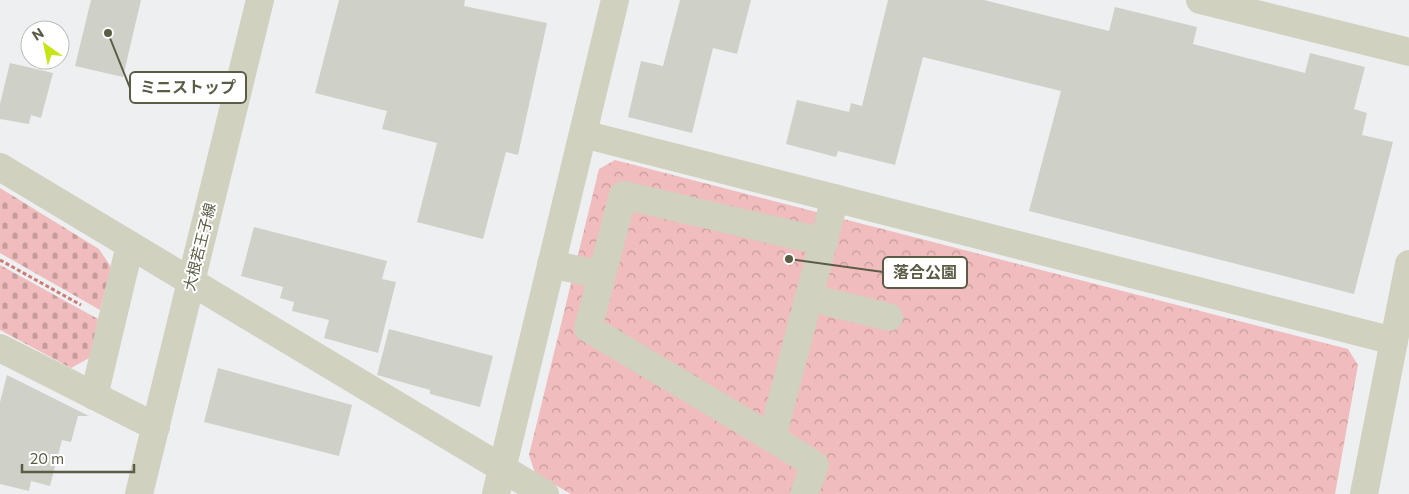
<svg xmlns="http://www.w3.org/2000/svg" width="1409" height="494" viewBox="0 0 1409 494" font-family="Commissioner,'Noto Sans JP',sans-serif">
<defs>
<pattern id="forest-crowns" width="20" height="18" patternUnits="userSpaceOnUse" patternTransform="scale(1.25)"><rect width="20" height="18" fill="#f0bcbd"/><path d="M2 6a3 3 0 1 1 6 0M12 15a3 3 0 1 1 6 0" fill="none" stroke="#c59c9b"/></pattern>
<pattern id="cemetery-stones" width="16" height="16" patternUnits="userSpaceOnUse" patternTransform="scale(1.25)"><rect width="16" height="16" fill="#f0bcbd"/><path d="M2 7V4a2 2 0 0 1 4 0v3zM10 15v-3a2 2 0 0 1 4 0v3z" fill="#c59c9b"/></pattern>
</defs>
<rect width="100%" height="100%" fill="#eeeff1"/>
<polygon fill="url(#forest-crowns)" points="615,160 1348,349 1358,365 1335,494 571,494 535,473 529,455 599,169"/>
<g fill="url(#cemetery-stones)">
<polygon points="0,188 99,249 111,267 100,310 0,253"/>
<polygon points="0,265 98,319 91,357 71,368 0,330"/>
</g>
<g fill="#cfd1c8">
<polygon points="91,0 141,0 123,77 75,66"/>
<polygon points="339,0 465,0 464,6 547,23 518,155 506,152 483,239 417,222 437,143 382,129 387,111 315,93"/>
<polygon points="680,0 751,0 737,54 713,48 692,133 628,117 641,61 663,66"/>
<polygon points="888,0 984,0 1109,31 1115,7 1197,27 1193,44 1305,73 1310,53 1365,67 1354,109 1367,113 1362,135 1393,142 1354,294 1029,211 1061,91 923,57 895,165 838,151 836,157 786,144 797,100 849,112 851,103 862,106"/>
<polygon points="10,63 53,73 41,118 31,115 29,124 0,119 0,104"/>
<polygon points="254,227 387,261 382,279 396,282 378,353 324,338 329,320 292,311 294,302 280,298 283,287 241,276"/>
<polygon points="389,329 493,356 480,407 430,394 430,390 377,375"/>
<polygon points="218,368 352,405 339,456 204,422"/>
<polygon points="7,375 89,416 78,416 71,442 62,440 50,486 31,481 29,491 0,484 0,402"/>
</g>
<g fill="none" stroke-linecap="round" stroke-linejoin="round">
<polyline stroke="#ce7b73" stroke-width="3" stroke-dasharray="4 2.5" stroke-linecap="butt" points="0,260 81,305"/>
<g stroke="#d0d1bf" stroke-width="28">
<polyline points="824,242 623,195 588,328 772,438 835,198"/>
<polyline points="551,264 601,275"/>
<polyline points="811,298 889,317"/>
<polyline points="772,438 815,465 804,494"/>
</g>
<g stroke="#d0d1bf" stroke-width="28">
<polyline points="1200,0 1409,52"/>
<polyline points="583,134 1394,341"/>
<polyline points="0,167 545,494"/>
<polyline points="0,348 156,427"/>
<polyline points="94,396 130,245"/>
<polyline points="496,494 615,0"/>
</g>
<g stroke="#d0d1bf" stroke-width="28">
<polyline points="139,494 260,0"/>
<polyline points="1364,494 1409,264"/>
</g>
</g>
<g text-anchor="middle" stroke-width="4" stroke-linejoin="round" paint-order="stroke">
<g font-size="15" fill="#5b5c46" stroke="#fff">
<text transform="translate(200 247) rotate(-76)" y="5">大根若王子線</text>
</g>
</g>
<path fill="none" stroke="#5b5c46" stroke-width="2" d="M108 33L130 88M789 259L883 272"/>
<g fill="#5b5c46" stroke="#fff" stroke-width="2">
<circle cx="108" cy="33" r="5"/>
<circle cx="789" cy="259" r="5"/>
</g>
<g fill="#fff" stroke="#5b5c46" stroke-width="2">
<rect x="130" y="72" width="116" height="31" rx="5"/>
<rect x="883" y="257" width="84" height="31" rx="5"/>
</g>
<g font-size="16" text-anchor="middle" font-weight="bold" fill="#5b5c46">
<text x="188" y="93">ミニストップ</text>
<text x="925" y="278">落合公園</text>
</g>
<g transform="translate(45 45) rotate(327)"><circle r="24" fill="#ffffff" stroke="#bdbeb5"/>
<path d="M0-4L9 19L0 12L-9 19Z" fill="#c6e416"/>
<text y="-8" font-size="14" font-weight="bold" text-anchor="middle" fill="#5b5c46">N</text>
</g>
<path d="M22 464v8h112v-8" fill="none" stroke="#5b5c46" stroke-width="2.5"/>
<text x="30" y="464" font-size="15" fill="#5b5c46" stroke="#ffffff" stroke-width="4" paint-order="stroke">20 m</text>
</svg>
